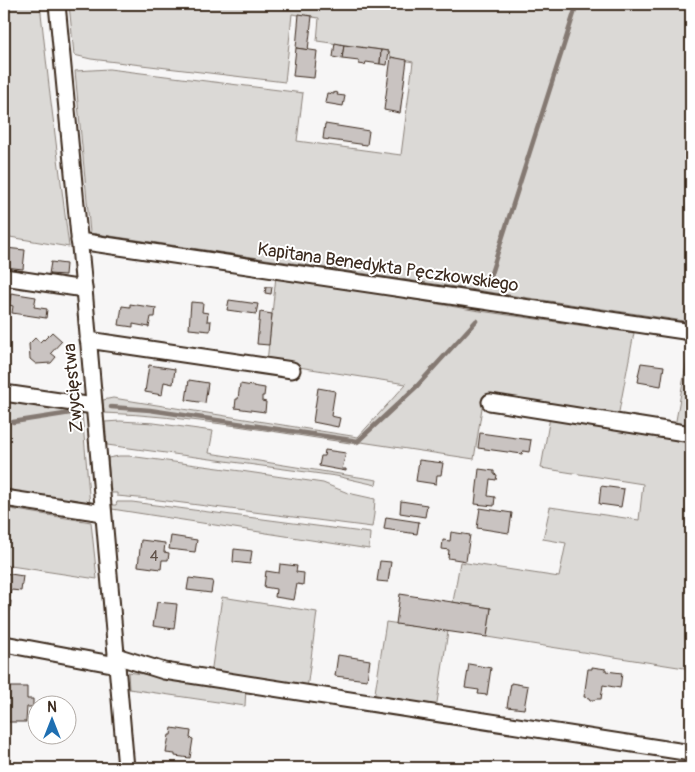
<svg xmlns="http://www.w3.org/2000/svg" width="695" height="772" viewBox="0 0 695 772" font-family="Pangolin,sans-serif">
<rect width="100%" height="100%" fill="#f7f6f6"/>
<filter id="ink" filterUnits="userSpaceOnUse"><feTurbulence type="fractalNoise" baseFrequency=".02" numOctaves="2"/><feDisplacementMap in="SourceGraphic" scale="10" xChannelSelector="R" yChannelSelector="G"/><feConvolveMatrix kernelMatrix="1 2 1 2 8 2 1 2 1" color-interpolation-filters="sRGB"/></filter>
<g filter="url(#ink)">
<g fill="#dbd9d6" stroke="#8b827a">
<polygon points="4,4 40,4 49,86 69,247 4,236"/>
<polygon points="69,4 392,4 425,9 427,4 691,4 691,322 90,233 75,71 109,69 303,93 297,141 401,155 413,62 391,57 389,51 317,41 319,18 292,14 285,82 91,59 74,55"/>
<path d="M276,276L473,310L634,333L618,417L484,395L474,459L361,442L357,444C273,432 189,416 104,413L103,400L113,398L358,437L406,384L267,362Z"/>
<polygon points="690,343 691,343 691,428 675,426"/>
<polygon points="4,401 82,412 90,506 4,493"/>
<polygon points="550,417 691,440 691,669 487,637 491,608 453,602 460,562 559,577 566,543 543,539 550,507 639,520 643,484 541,468"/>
<polygon points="120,421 154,423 213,431 209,453 377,480 376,485 336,476 107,445 105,422"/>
<polygon points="119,456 129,456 241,471 323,483 348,493 375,499 374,514 372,527 159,500 117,496 117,493 111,493 108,458"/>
<polygon points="117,502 132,502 370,533 369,549 112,509 112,505 116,505"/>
<polygon points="4,508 91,522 97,579 4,565"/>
<polygon points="222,597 317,612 307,689 211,674"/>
<polygon points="386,622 448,631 436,709 374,699"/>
<polygon points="128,672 246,688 245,706 129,689"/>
</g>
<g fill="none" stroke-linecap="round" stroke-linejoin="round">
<g stroke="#847972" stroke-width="4.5">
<polyline points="487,286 577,4"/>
<polyline points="111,407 150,410 358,441 417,386 476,321"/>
<polyline points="13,422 77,412"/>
</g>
</g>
<g fill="#c9c3c1" stroke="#3b2a1e">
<polygon points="299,14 312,16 308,50 296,48"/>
<polygon points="335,43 344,45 342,59 333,57"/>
<polygon points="344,45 381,50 380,64 366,62 365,65 359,64 359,61 342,59"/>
<polygon points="296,48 317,51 314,78 293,76"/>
<polygon points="381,50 389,51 387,65 380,64"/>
<polygon points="391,57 407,60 400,113 384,110"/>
<polygon points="334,92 338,93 337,95 345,96 343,106 325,103 327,93 334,94"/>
<polygon points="325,124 369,131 367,145 323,139"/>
<polygon points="5,248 25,250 23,269 4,267"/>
<polygon points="51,262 66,264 65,275 49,274"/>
<polygon points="266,287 272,287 271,294 265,293"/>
<polygon points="11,293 36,297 34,307 47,309 46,318 12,313 13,306 9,305"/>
<polygon points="229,300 258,304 256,314 227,310"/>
<polygon points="191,302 203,303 202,312 208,313 207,321 211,321 210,331 189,329"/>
<polygon points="130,304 156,308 155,317 151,317 149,327 133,324 133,327 119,325 122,306 130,307"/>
<polygon points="260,312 272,314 269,345 257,344"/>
<polygon points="52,332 62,341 51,353 56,357 51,363 36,364 30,359 29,344 35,338 40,342 43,339 44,340"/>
<polygon points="641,363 664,366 661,386 638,382 639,377 638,376"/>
<polygon points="149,365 175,369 173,384 164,382 162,395 145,392"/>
<polygon points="189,380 208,383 205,403 186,400"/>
<polygon points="240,384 265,388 264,396 262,396 262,401 266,402 265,412 235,408 236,399 238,399"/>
<polygon points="318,388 335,391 331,416 340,418 338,427 313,422"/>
<polygon points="480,433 531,440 529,452 523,451 522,454 478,448"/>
<polygon points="325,450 346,453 342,469 346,469 346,471 319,466 321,456 324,456"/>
<polygon points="419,460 443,463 441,475 437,475 436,484 416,481"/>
<polygon points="479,469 494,471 494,474 497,475 496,480 490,479 488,496 495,497 494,506 475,504"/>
<polygon points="601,486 624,489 621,507 599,504"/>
<polygon points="401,501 427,505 425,517 400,513"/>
<polygon points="480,508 512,513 509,533 477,528"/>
<polygon points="386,517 419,522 417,534 384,529"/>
<polygon points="451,532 470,535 466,561 448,558 449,550 442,549 443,540 450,541"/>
<polygon points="171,536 197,540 195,552 169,549"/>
<polygon points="141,540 165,543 164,552 169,553 168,560 162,560 161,569 138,566"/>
<polygon points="234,549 252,551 250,564 233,562"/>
<polygon points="380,561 391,562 388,582 377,581"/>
<polygon points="280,564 297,566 296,572 304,573 303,585 297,584 294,600 275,597 276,589 264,587 266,571 279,573"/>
<polygon points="4,573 23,576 21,591 11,590 9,601 11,601 10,611 4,610"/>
<polygon points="189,578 213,581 211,593 187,590"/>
<polygon points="400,594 491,608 487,637 396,624"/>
<polygon points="157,602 177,604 174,629 153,626"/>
<polygon points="338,655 370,660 367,680 335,676"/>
<polygon points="469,664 491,668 487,695 478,694 479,690 465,688"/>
<polygon points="592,667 606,669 606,671 622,673 620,688 603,685 601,699 596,699 594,700 590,700 589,698 584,697 588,669 592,669"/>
<polygon points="511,683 528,686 524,709 507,707"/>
<polygon points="8,687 27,687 27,699 33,699 33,707 27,707 26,722 8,722 8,708 4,708 4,699 8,699"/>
<polygon points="172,728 191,731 190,738 193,739 190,758 175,756 175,754 166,753 169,735 171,735"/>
</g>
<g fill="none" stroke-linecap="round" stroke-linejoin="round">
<defs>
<g id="minor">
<polyline points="57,4 84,289 126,768"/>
<polyline points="79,241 691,332"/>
<polyline points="4,277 84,289"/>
<polyline points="88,340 292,370"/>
<polyline points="4,393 94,406"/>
<polyline points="490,402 691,434"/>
<polyline points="4,498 103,513"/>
<polyline points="10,645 117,665"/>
<polyline points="116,656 164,671 691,753"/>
</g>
</defs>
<use href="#minor" stroke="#3b2a1e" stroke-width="19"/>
<use href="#minor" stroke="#fff" stroke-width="15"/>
</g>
</g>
<g text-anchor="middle" stroke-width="4" stroke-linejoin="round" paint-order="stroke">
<g font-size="15" fill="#5e5047">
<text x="154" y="561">4</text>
</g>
<g font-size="18" fill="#3b2a1e" stroke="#fff">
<text transform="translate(388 267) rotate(8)" y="6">Kapitana Benedykta Pęczkowskiego</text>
<text transform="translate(73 388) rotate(-95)" y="6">Zwycięstwa</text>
</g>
</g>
<rect width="695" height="772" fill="none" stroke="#fff" stroke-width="20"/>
<rect x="10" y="10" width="675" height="752" fill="none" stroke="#3b2a1e" stroke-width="2" filter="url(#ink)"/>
<g transform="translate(52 720)"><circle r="24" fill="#ffffff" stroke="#b1aaa5"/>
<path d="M0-4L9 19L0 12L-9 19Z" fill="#1f6fb2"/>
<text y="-8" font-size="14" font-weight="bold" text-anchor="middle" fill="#3b2a1e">N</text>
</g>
</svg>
